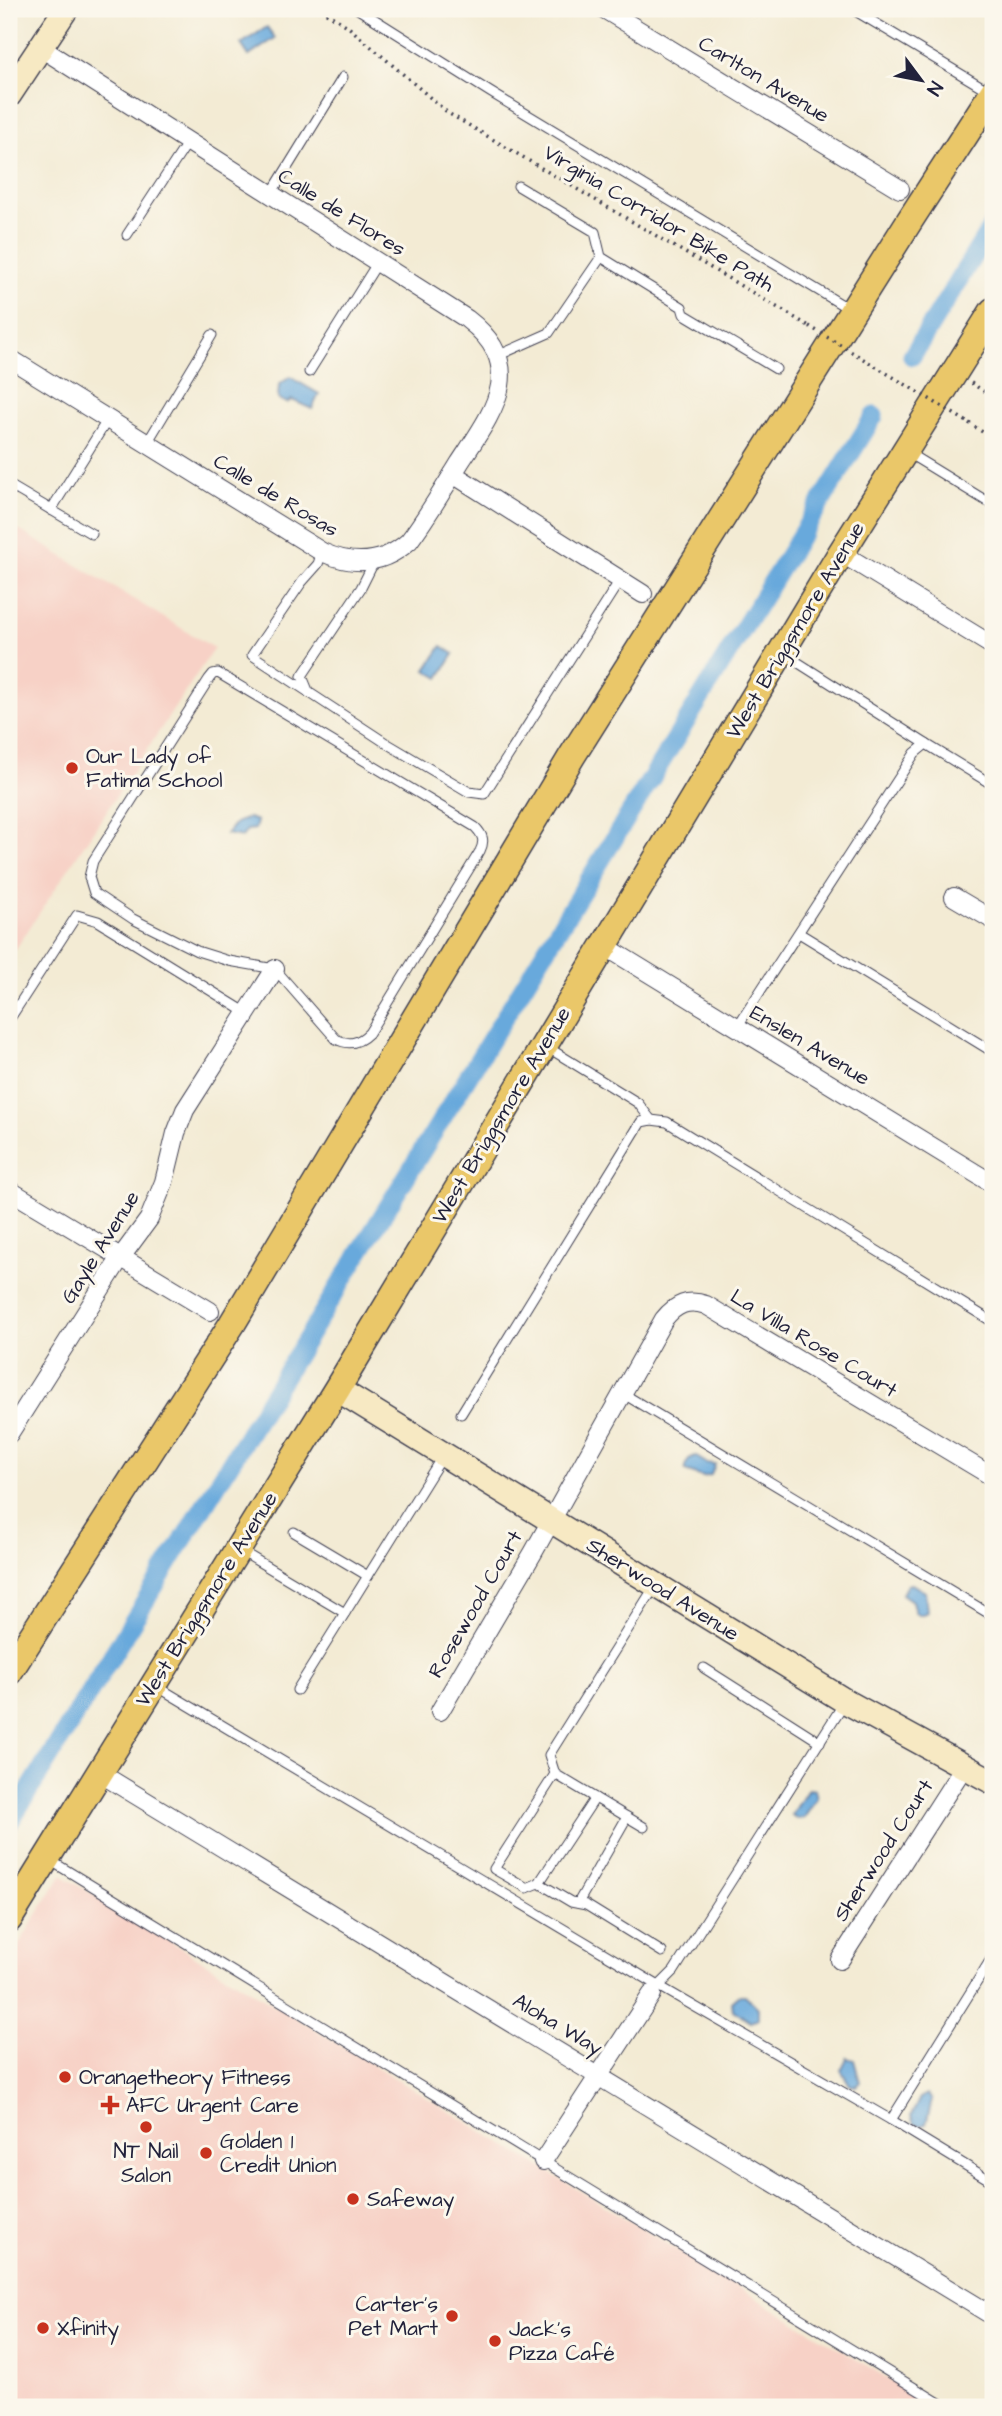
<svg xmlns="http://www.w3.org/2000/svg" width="1002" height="2416" viewBox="0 0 1002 2416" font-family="'Architects Daughter',sans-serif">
<rect width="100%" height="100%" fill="#fbf7ec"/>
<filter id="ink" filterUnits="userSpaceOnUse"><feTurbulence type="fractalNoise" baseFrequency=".0143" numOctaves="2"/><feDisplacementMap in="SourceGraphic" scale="14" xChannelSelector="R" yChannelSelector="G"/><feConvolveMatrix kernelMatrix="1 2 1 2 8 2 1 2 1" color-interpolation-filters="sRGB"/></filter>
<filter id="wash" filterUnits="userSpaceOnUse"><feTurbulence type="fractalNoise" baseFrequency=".00686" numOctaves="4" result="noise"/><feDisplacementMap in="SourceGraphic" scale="28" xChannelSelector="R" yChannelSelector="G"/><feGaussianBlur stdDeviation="1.57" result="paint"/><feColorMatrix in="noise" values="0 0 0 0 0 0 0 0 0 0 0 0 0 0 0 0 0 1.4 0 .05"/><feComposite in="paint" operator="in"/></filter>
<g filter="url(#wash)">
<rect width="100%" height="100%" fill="#f3ebd4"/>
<g fill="#f7d1c6">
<polygon points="9,524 214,648 9,959"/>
<polygon points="61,1875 935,2407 9,2407 9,1961"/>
</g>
<g fill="#68a9dc" stroke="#45668c" stroke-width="2">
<polygon points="267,27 275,38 249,56 241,44"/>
<polygon points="290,377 319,394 312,409 292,400 287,403 278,399 279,385"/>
<polygon points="442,646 454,654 439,678 426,670"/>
<polygon points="248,818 257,821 255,829 247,830 242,837 226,834 235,823"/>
<polygon points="695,1456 706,1463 715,1464 711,1475 703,1477 685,1471 685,1466 689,1459"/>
<polygon points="912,1584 925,1592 927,1612 921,1615 915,1613 912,1601 902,1594 907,1585"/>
<polygon points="808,1789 815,1790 817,1798 804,1818 797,1819 792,1815"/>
<polygon points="740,1995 745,1995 758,2008 758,2019 751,2022 733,2010 732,2002"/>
<polygon points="847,2058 854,2060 860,2082 856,2086 850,2085 841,2070"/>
<polygon points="927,2094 932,2100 926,2124 919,2126 914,2124 911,2116 920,2098"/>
</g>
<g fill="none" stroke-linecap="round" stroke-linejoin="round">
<g stroke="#68a9dc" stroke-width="19">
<polyline points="912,356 993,224"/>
<polyline points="9,1823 874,416"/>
</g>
</g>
</g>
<g filter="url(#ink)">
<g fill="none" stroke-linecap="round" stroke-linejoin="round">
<defs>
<g id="lane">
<polyline points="358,9 490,92 849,309"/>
<polyline points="852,9 989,91"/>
<polyline points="518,186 595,232 601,257 682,307 684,314 776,369"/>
<polyline points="271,194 343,77"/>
<polyline points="127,235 188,142"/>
<polyline points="497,356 549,333 601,257"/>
<polyline points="309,372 378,262"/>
<polyline points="147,443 212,335"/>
<polyline points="908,453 993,505"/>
<polyline points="9,485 92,534"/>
<polyline points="51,510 108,419"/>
<polyline points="322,552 318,564 302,582 252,655 386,743 469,792 484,794 620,580"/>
<polyline points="783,653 926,744"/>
<path d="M218,673L475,827C483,835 485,841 480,851L369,1033C359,1043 349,1046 336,1039L275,969L229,961L197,951L133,919L94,893L89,877L93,861L209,679L213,674Z"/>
<polyline points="309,693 302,676 361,588 375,560"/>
<polyline points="9,893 9,895"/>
<polyline points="799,933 993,1052"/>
<polyline points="9,1020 77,915 98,921 247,1013"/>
<polyline points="737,1027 915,753 926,744 993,785"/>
<polyline points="547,1047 638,1103 651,1120"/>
<polyline points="622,1393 993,1616"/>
<polyline points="461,1414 641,1122 651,1120 667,1122 993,1322"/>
<polyline points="294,1532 368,1576"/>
<polyline points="241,1551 345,1613"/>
<polyline points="704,1668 820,1742"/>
<polyline points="158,1687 659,1986 891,2120 993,2182"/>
<polyline points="297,1690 442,1457"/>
<polyline points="555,1774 494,1869 527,1888 539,1883 571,1902 586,1905 662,1952"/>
<polyline points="644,1827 555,1774 549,1755 655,1586"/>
<polyline points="48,1859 946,2407"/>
<polyline points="539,1883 595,1798"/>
<polyline points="578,1903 627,1817"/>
<polyline points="656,1989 674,1971 844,1703"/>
<polyline points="891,2120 993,1956"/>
<polyline points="20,2407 26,2407"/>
</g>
<g id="street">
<polyline points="604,9 900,189"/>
<path d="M9,358L322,552C353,566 383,565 409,541C427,517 443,490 459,464C492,413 530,367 467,319L41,48"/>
<polyline points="453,474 643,594"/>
<polyline points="841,553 993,646"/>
<polyline points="954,897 993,920"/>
<polyline points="603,945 993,1184"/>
<polyline points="9,1190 210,1311"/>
<polyline points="9,1434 121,1257 149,1219 164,1182 176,1133 185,1110 275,969"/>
<path d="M440,1711L533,1553L664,1319C676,1304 688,1299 706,1305L993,1477"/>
<polyline points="98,1772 993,2316"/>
<polyline points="840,1960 965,1765"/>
<polyline points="543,2161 652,1994"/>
</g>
<g id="secondary">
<polyline points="9,95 66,9"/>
<polyline points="337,1389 845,1701 993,1782"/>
</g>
<g id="primary">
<polyline points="9,1672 232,1324 572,756 910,220 993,92"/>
<polyline points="9,1919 337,1389 841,553 993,311"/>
</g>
</defs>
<use href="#lane" stroke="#414052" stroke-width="11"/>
<use href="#street" stroke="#414052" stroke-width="20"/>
<use href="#secondary" stroke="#414052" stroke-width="27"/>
<use href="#primary" stroke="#414052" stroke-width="29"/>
<g stroke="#414052" stroke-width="3.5" stroke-dasharray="2 5" stroke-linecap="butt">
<polyline points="320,9 346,25 448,113 809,326"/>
<polyline points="971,383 993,397"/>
<polyline points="969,423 993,439"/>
</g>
<use href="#lane" stroke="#fff" stroke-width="9"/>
<use href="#street" stroke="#fff" stroke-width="18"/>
<use href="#secondary" stroke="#f7e9c3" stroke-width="24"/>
<use href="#primary" stroke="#eac769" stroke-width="26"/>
<polyline stroke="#414052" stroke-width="3.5" stroke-dasharray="2 5" stroke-linecap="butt" points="809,326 969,423"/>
</g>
</g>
<g fill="#c8321e" stroke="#fbf7ec" stroke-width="2.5">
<circle cx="72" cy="768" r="7"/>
<circle cx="65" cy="2077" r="7"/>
<path d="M106.5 2094.5h7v7h7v7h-7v7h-7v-7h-7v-7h7z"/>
<circle cx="146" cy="2127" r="7"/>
<circle cx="206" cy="2153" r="7"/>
<circle cx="353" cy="2199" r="7"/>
<circle cx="452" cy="2316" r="7"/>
<circle cx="43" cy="2328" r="7"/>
<circle cx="495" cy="2341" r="7"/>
</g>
<g text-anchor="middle" stroke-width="6" stroke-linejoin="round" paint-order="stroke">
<g font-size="21" fill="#22223b" stroke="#fbf7ec">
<text transform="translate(764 79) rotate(31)" y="7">Carlton Avenue</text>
<text transform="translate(342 212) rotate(32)" y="7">Calle de Flores</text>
<text transform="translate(659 218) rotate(31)" y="7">Virginia Corridor Bike Path</text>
<text transform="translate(276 495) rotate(31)" y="7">Calle de Rosas</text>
<text transform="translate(795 630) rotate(-59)" y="7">West Briggsmore Avenue</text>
<text transform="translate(810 1045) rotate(31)" y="7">Enslen Avenue</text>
<text transform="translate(501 1115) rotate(-59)" y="7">West Briggsmore Avenue</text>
<text transform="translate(100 1247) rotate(-58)" y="7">Gayle Avenue</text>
<text transform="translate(814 1343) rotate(31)" y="7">La Villa Rose Court</text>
<text transform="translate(663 1589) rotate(32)" y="7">Sherwood Avenue</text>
<text transform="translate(206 1599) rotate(-58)" y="7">West Briggsmore Avenue</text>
<text transform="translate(475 1604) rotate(-60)" y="7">Rosewood Court</text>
<text transform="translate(883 1850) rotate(-57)" y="7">Sherwood Court</text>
<text transform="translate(558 2024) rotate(31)" y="7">Aloha Way</text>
</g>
<g font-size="21" fill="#22223b" stroke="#fbf7ec" text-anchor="start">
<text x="86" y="763">Our Lady of<tspan x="86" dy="24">Fatima School</tspan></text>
<text x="79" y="2084">Orangetheory Fitness</text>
<text x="126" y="2112">AFC Urgent Care</text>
<text x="220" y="2148">Golden 1<tspan x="220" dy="24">Credit Union</tspan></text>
<text x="146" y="2158" text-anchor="middle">NT Nail<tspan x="146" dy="24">Salon</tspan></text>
<text x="367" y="2206">Safeway</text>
<text x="438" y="2311" text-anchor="end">Carter's<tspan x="438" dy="24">Pet Mart</tspan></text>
<text x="57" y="2335">Xfinity</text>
<text x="509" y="2336">Jack's<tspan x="509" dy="24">Pizza Café</tspan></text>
</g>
</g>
<rect width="1002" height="2416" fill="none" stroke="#fbf7ec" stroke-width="35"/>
<g transform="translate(921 80) rotate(122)" stroke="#fbf7ec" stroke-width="5" paint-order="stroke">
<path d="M0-5L12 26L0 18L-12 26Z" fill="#22223b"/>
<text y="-10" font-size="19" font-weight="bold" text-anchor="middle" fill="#22223b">N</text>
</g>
</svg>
